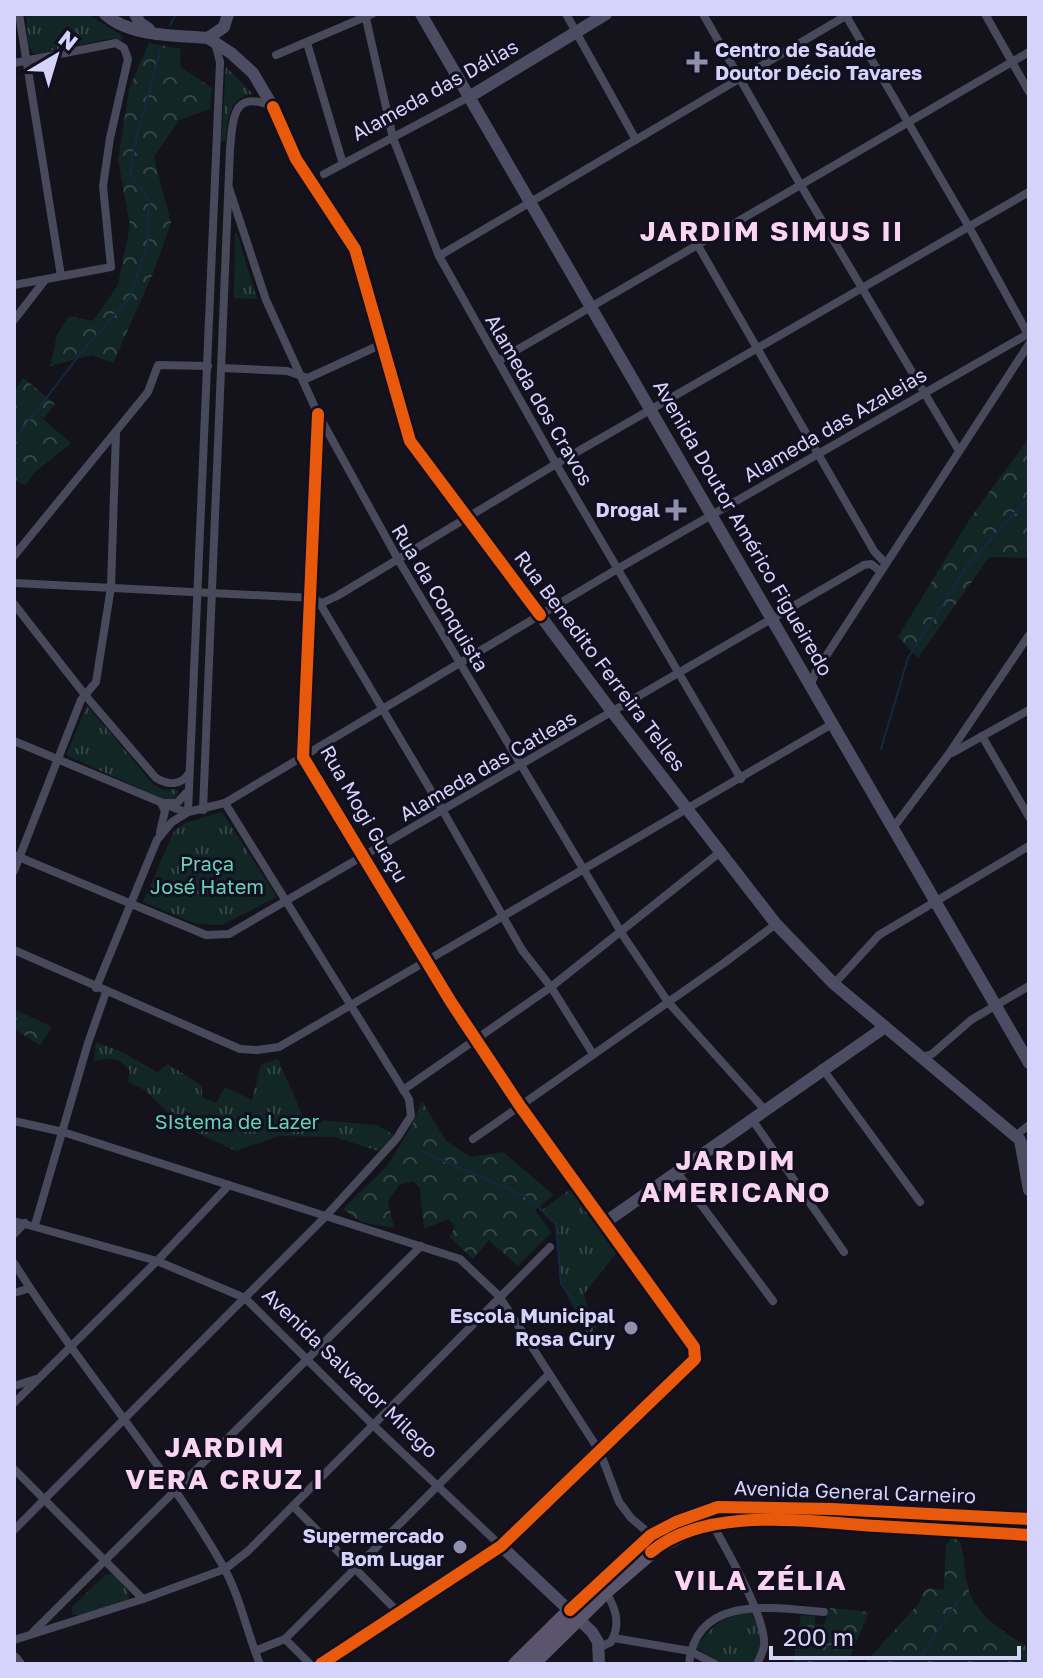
<svg xmlns="http://www.w3.org/2000/svg" width="1043" height="1678" viewBox="0 0 1043 1678" font-family="'Golos Text',sans-serif">
<defs>
<pattern id="forest-crowns" width="20" height="18" patternUnits="userSpaceOnUse" patternTransform="scale(2)"><rect width="20" height="18" fill="#132626"/><path d="M2 6a3 3 0 1 1 6 0M12 15a3 3 0 1 1 6 0" fill="none" stroke="#344546"/></pattern>
<pattern id="park-tufts" width="24" height="20" patternUnits="userSpaceOnUse" patternTransform="scale(2)"><rect width="24" height="20" fill="#132626"/><path d="M3 7l-1-3M5 7V3M7 7l1-3M15 17l-1-3M17 17v-4M19 17l1-3" fill="none" stroke="#344546"/></pattern>
</defs>
<rect width="100%" height="100%" fill="#14131c"/>
<g fill="url(#forest-crowns)">
<polygon points="149,43 181,49 180,67 212,88 210,109 179,120 154,157 171,223 153,273 113,363 92,355 50,366 57,335 69,316 93,321 118,285 130,226 118,160 129,89"/>
<polygon points="23,378 55,404 43,419 71,443 34,473 26,485 14,481 14,392"/>
<polygon points="1029,438 1029,558 989,557 918,658 898,637 971,517"/>
<polygon points="14,1009 52,1027 40,1045 14,1029"/>
<polygon points="422,1101 446,1141 471,1157 503,1152 554,1195 535,1210 551,1233 518,1266 489,1240 473,1259 450,1237 455,1226 448,1219 424,1229 420,1188 413,1181 399,1185 388,1201 394,1228 361,1222 343,1209 388,1165 412,1125"/>
<path d="M951,1538H956L961,1543C964,1557 964,1573 968,1587C974,1614 1004,1632 1025,1645L1029,1664H864L920,1602L922,1594L928,1588L944,1590L946,1546Z"/>
<polygon points="830,1608 869,1612 847,1664 793,1664 801,1615 815,1616 815,1624 824,1625"/>
</g>
<g fill="url(#park-tufts)">
<polygon points="26,14 87,14 123,36 122,40 109,39 35,54 28,46"/>
<path d="M226,67L253,94C227,97 228,120 226,141H221Z"/>
<polygon points="235,233 237,233 257,299 234,298"/>
<polygon points="87,705 153,784 163,790 176,789 178,792 174,800 167,801 66,755"/>
<polygon points="222,812 277,897 222,925 197,924 143,902 174,831 185,823"/>
<path d="M96,1042L124,1053L157,1072L168,1064L201,1085L203,1098L216,1103L225,1087L252,1100L261,1065L278,1059L304,1119L377,1125L394,1135L378,1151L335,1137L279,1136L236,1151L181,1125L145,1090L128,1082L130,1071C119,1057 111,1057 94,1061Z"/>
<polygon points="572,1188 617,1252 584,1294 596,1339 593,1344 561,1284 556,1224 542,1210"/>
<polygon points="111,1574 121,1581 129,1593 128,1600 80,1616 73,1614 71,1608 105,1575"/>
<path d="M751,1612C761,1631 763,1644 756,1664H721L696,1648C710,1626 725,1615 751,1612Z"/>
</g>
<g fill="none" stroke-linecap="round" stroke-linejoin="round">
<g stroke="#142841" stroke-width="2">
<polyline points="170,25 176,14"/>
<polyline points="14,440 77,358 130,297 148,241 149,201 130,173 137,135 160,52"/>
<polyline points="881,749 908,658 967,566 1029,497"/>
<polyline points="423,1152 529,1198 556,1224 561,1284 596,1328"/>
<polyline points="916,1664 957,1602"/>
</g>
<g stroke="#49495c" stroke-width="8">
<polyline points="19,14 61,276"/>
<polyline points="365,14 393,138 439,256 556,464 741,779"/>
<polyline points="566,14 636,140"/>
<polyline points="703,14 800,184 959,451"/>
<polyline points="845,14 969,227 1029,336"/>
<polyline points="985,14 1029,92"/>
<polyline points="307,43 343,164"/>
<polyline points="276,55 372,14"/>
<polyline points="14,63 116,43 124,48 128,59 110,138 103,186 111,267 14,285"/>
<polyline points="324,174 469,97"/>
<polyline points="229,188 266,300 318,414 399,561 624,937 668,1002 764,1109"/>
<polyline points="697,244 874,551 885,563"/>
<polyline points="439,256 849,14"/>
<polyline points="14,320 45,280"/>
<polyline points="498,361 1029,52"/>
<polyline points="222,368 287,371 308,378 382,344"/>
<polyline points="318,417 303,757 451,1002 520,1106 604,1223"/>
<polyline points="14,556 148,392 158,365 208,366"/>
<polyline points="14,583 313,598"/>
<polyline points="310,598 322,603 337,596 556,464 1029,192"/>
<polyline points="319,602 443,811 522,950 551,987 593,1054"/>
<path d="M14,604L85,695L156,778C168,785 181,786 189,773"/>
<polyline points="811,685 815,673 1029,344"/>
<polyline points="982,736 1029,817"/>
<polyline points="14,741 177,809 188,812 225,803 619,568 1028,334"/>
<polyline points="952,753 1029,710"/>
<path d="M203,810L230,149C233,118 233,88 273,107"/>
<polyline points="893,828 948,755 1029,635"/>
<polyline points="160,832 165,811 161,803 177,803 187,792"/>
<polyline points="14,855 206,935 229,934 864,565 871,564 880,571"/>
<polyline points="14,871 81,700 96,682 111,587 116,432"/>
<polyline points="14,950 240,1049 257,1050 279,1047 832,724"/>
<polyline points="834,984 879,935 1029,846"/>
<polyline points="96,988 157,840 172,822 188,812 220,62 215,43"/>
<polyline points="922,1057 932,1054 971,1020 1029,986"/>
<polyline points="822,1068 920,1202"/>
<polyline points="403,1090 551,987 719,853"/>
<polyline points="751,1118 844,1252"/>
<polyline points="14,1121 63,1132 460,1259 499,1296 600,1452 619,1502 631,1518 651,1535"/>
<polyline points="1029,1125 1019,1133 1020,1140 1029,1148"/>
<polyline points="473,1139 724,963 776,924"/>
<polyline points="676,1171 773,1301"/>
<polyline points="14,1221 157,1261 245,1298 373,1425 501,1546 321,1664"/>
<polyline points="35,1225 88,1043 106,992"/>
<polyline points="14,1234 25,1223"/>
<path d="M14,1263C79,1367 162,1460 223,1566C240,1596 247,1633 260,1664"/>
<polyline points="14,1293 30,1288"/>
<polyline points="14,1386 36,1379"/>
<polyline points="14,1403 157,1261 229,1185"/>
<polyline points="14,1469 143,1599"/>
<polyline points="293,1506 400,1614"/>
<path d="M713,1525C727,1551 767,1619 764,1646C763,1652 760,1658 757,1664"/>
<polyline points="14,1530 325,1217 397,1138 411,1116 409,1099 225,803"/>
<polyline points="33,1632 421,1246"/>
<polyline points="614,1638 690,1651 715,1664"/>
<polyline points="285,1639 310,1664"/>
<polyline points="14,1640 143,1599 225,1569 248,1551 550,1247"/>
<path d="M598,1648L611,1642C621,1624 616,1609 606,1592"/>
<polyline points="255,1651 285,1639 548,1375"/>
<path d="M689,1664C696,1593 775,1608 824,1612"/>
</g>
<g stroke="#4c4d62" stroke-width="12">
<path d="M105,14C130,37 175,35 208,38L224,27L228,14"/>
<polyline points="135,14 140,23 149,29"/>
<polyline points="421,14 1029,1063"/>
<polyline points="208,38 231,53 253,73 273,107 296,159 355,249 410,441 613,713 776,924 834,984 1020,1140 1029,1190"/>
<polyline points="469,97 606,14"/>
<polyline points="501,1546 695,1359 694,1347 604,1223 885,1027"/>
<polyline points="501,1546 592,1632 598,1642 599,1664"/>
<polyline points="14,1658 19,1664"/>
</g>
<g stroke="#5b546d" stroke-width="14">
<polyline points="515,1664 588,1592 651,1535 676,1522 718,1507 832,1509 1029,1519"/>
<polyline points="533,1664 606,1592 657,1548 688,1532 713,1525 761,1519 1029,1535"/>
</g>
<defs>
<g id="cycleway">
<polyline points="273,107 296,159 355,249 410,441 540,615"/>
<polyline points="318,414 303,757 451,1002 520,1106 694,1347 695,1359 501,1546 321,1664"/>
<path d="M651,1552C706,1505 810,1522 877,1526C927,1529 978,1532 1029,1535"/>
<polyline points="570,1610 651,1535 676,1522 718,1507 832,1509 1029,1519"/>
</g>
</defs>
<use href="#cycleway" stroke="#110f20" stroke-width="17"/>
<use href="#cycleway" stroke="#e8590c" stroke-width="12"/>
</g>
<g fill="#9190ac" stroke="#110f20" stroke-width="3">
<path d="M693 50h8v8h8v8h-8v8h-8v-8h-8v-8h8z"/>
<path d="M672 498h8v8h8v8h-8v8h-8v-8h-8v-8h8z"/>
<circle cx="631" cy="1328" r="8"/>
<circle cx="460" cy="1547" r="8"/>
</g>
<g text-anchor="middle" stroke-width="6" stroke-linejoin="round" paint-order="stroke">
<g font-size="20" font-weight="bold" fill="#d5d3fa" stroke="#110f20" text-anchor="end">
<text x="715" y="57" text-anchor="start">Centro de Saúde<tspan x="715" dy="23">Doutor Décio Tavares</tspan></text>
<text x="660" y="517">Drogal</text>
<text x="615" y="1323">Escola Municipal<tspan x="615" dy="23">Rosa Cury</tspan></text>
<text x="444" y="1543">Supermercado<tspan x="444" dy="23">Bom Lugar</tspan></text>
</g>
<g font-size="20" fill="#d5d3fa" stroke="#110f20">
<text transform="translate(435 90) rotate(-29)" y="7">Alameda das Dálias</text>
<text transform="translate(539 400) rotate(60)" y="7">Alameda dos Cravos</text>
<text transform="translate(835 425) rotate(-30)" y="7">Alameda das Azaleias</text>
<text transform="translate(743 528) rotate(60)" y="7">Avenida Doutor Américo Figueiredo</text>
<text transform="translate(440 598) rotate(59)" y="7">Rua da Conquista</text>
<text transform="translate(600 661) rotate(53)" y="7">Rua Benedito Ferreira Telles</text>
<text transform="translate(488 766) rotate(-30)" y="7">Alameda das Catleas</text>
<text transform="translate(364 814) rotate(60)" y="7">Rua Mogi Guaçu</text>
<text transform="translate(350 1373) rotate(44)" y="7">Avenida Salvador Milego</text>
<text transform="translate(855 1492) rotate(2)" y="7">Avenida General Carneiro</text>
</g>
<g font-size="20" fill="#66d3b1" stroke="#110f20">
<text x="207" y="871">Praça<tspan x="207" dy="23">José Hatem</tspan></text>
<text x="237" y="1129">SIstema de Lazer</text>
</g>
<g font-size="28" font-weight="bold" letter-spacing="2" fill="#fbd4ef" stroke="#110f20">
<text x="772" y="241">JARDIM SIMUS II</text>
<text x="736" y="1170">JARDIM<tspan x="736" dy="32">AMERICANO</tspan></text>
<text x="225" y="1457">JARDIM<tspan x="225" dy="32">VERA CRUZ I</tspan></text>
<text x="761" y="1590">VILA ZÉLIA</text>
</g>
</g>
<rect width="1043" height="1678" fill="none" stroke="#d5d3fa" stroke-width="32"/>
<g transform="translate(56 56) rotate(38)" stroke="#110f20" stroke-width="6" paint-order="stroke">
<path d="M0-6L14 30L0 20L-14 30Z" fill="#d5d3fa"/>
<text y="-12" font-size="22" font-weight="bold" text-anchor="middle" fill="#d5d3fa">N</text>
</g>
<path d="M771 1646v12h248v-12" fill="none" stroke="#d5d3fa" stroke-width="4"/>
<text x="783" y="1646" font-size="24" fill="#d5d3fa" stroke="#110f20" stroke-width="6" paint-order="stroke">200 m</text>
</svg>
